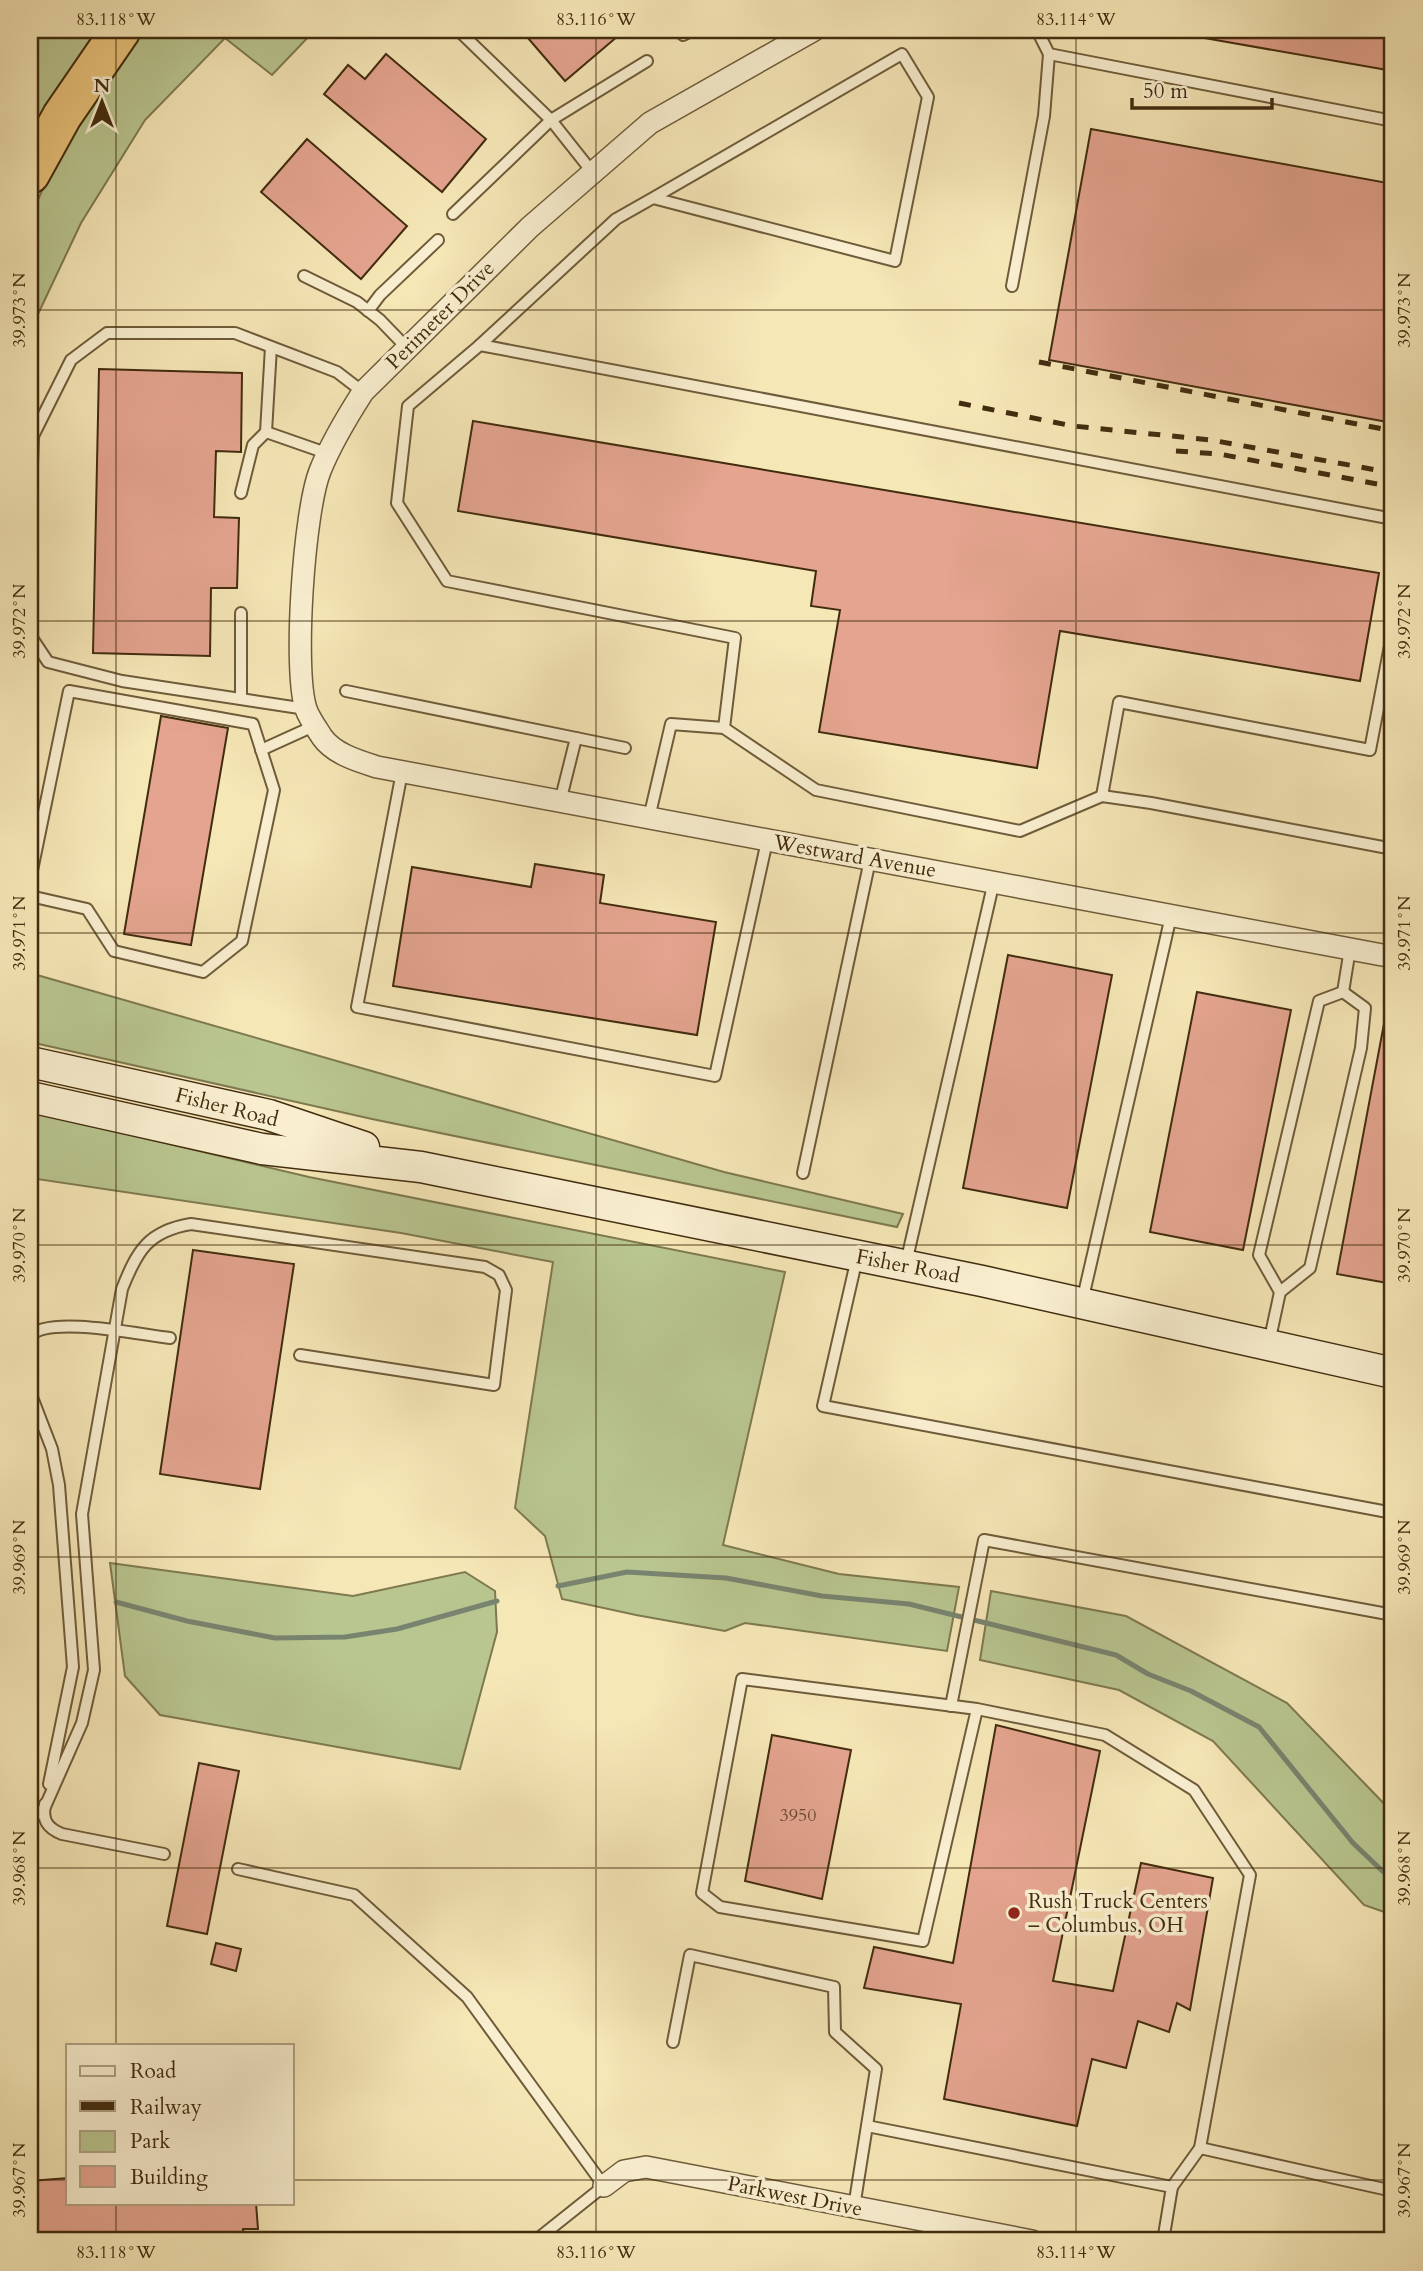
<svg xmlns="http://www.w3.org/2000/svg" width="1423" height="2271" viewBox="0 0 1423 2271" font-family="Cardo,serif">
<rect width="100%" height="100%" fill="#f6e7b7"/>
<filter id="stains"><feTurbulence type="fractalNoise" baseFrequency=".00286" numOctaves="4"/><feColorMatrix values="0 0 0 0 .2 0 0 0 0 .09 0 0 0 0 .02 0 0 0 .5 -.17"/></filter>
<radialGradient id="worn" r=".72"><stop offset=".6" stop-color="#630" stop-opacity="0"/><stop offset="1" stop-color="#630" stop-opacity=".3"/></radialGradient>
<g fill="#b9c690" stroke="#7e7950" stroke-width="2">
<polygon points="30,30 108,30 30,159"/>
<polygon points="141,30 315,30 272,75 225,38 145,120 81,223 30,331 30,217 58,156 123,53"/>
<polygon points="30,973 724,1172 903,1214 897,1227 372,1119 30,1042"/>
<polygon points="30,1111 309,1177 785,1272 723,1545 839,1574 959,1587 947,1651 745,1623 725,1631 636,1615 562,1599 545,1536 515,1508 553,1262 401,1233 30,1178"/>
<polygon points="110,1563 353,1596 465,1572 495,1591 497,1632 460,1769 160,1715 125,1676"/>
<polygon points="991,1591 1126,1616 1287,1703 1393,1813 1393,1915 1364,1905 1213,1741 1119,1690 980,1660"/>
</g>
<g fill="none" stroke-linecap="round" stroke-linejoin="round">
<g stroke="#798470" stroke-width="5">
<polyline points="558,1586 627,1572 726,1578 822,1596 909,1604 1116,1655 1148,1674 1191,1691 1259,1727 1353,1843 1393,1881"/>
<polyline points="116,1602 187,1621 275,1638 345,1637 397,1629 497,1601"/>
</g>
</g>
<g fill="#e4a48f" stroke="#422c0f" stroke-width="2">
<polygon points="521,30 625,30 565,81"/>
<polygon points="1205,30 1393,30 1393,71 1204,38"/>
<polygon points="386,54 486,139 442,192 324,94 348,65 365,79"/>
<polygon points="1091,129 1393,184 1393,423 1049,360"/>
<polygon points="307,139 407,226 361,279 261,192"/>
<polygon points="99,369 242,373 241,452 216,451 214,517 239,518 237,588 211,588 210,656 93,653"/>
<polygon points="473,421 1379,573 1360,681 1060,631 1037,768 819,732 840,610 811,606 816,571 458,511"/>
<polygon points="161,716 228,728 191,945 124,934"/>
<polygon points="535,864 604,875 600,903 716,922 697,1035 393,986 412,867 531,887"/>
<polygon points="1008,955 1112,975 1067,1208 963,1188"/>
<polygon points="1197,992 1291,1010 1243,1250 1150,1232"/>
<polygon points="1386,1013 1393,1014 1393,1284 1337,1274"/>
<polygon points="193,1250 294,1264 260,1489 160,1474"/>
<polygon points="996,1725 1100,1751 1053,1981 1113,1991 1141,1863 1213,1878 1190,2010 1177,2003 1169,2032 1138,2021 1126,2068 1092,2059 1077,2126 944,2099 961,2004 864,1988 874,1947 953,1963"/>
<polygon points="772,1735 851,1750 822,1899 745,1881"/>
<polygon points="199,1763 239,1771 207,1934 167,1926"/>
<polygon points="216,1943 241,1949 236,1971 211,1964"/>
<polygon points="68,2178 68,2203 256,2203 258,2229 243,2229 244,2241 30,2241 30,2181"/>
</g>
<g fill="none" stroke-linecap="round" stroke-linejoin="round">
<defs>
<g id="lane">
<polyline points="458,30 551,120 593,173"/>
<polyline points="1037,30 1049,54 1393,121"/>
<polyline points="683,35 693,30"/>
<polyline points="453,214 551,120 647,61"/>
<polyline points="304,276 357,302 380,320 407,348"/>
<polyline points="1012,286 1044,116 1049,54"/>
<polyline points="368,311 380,295 438,240"/>
<polyline points="480,345 616,219 653,198 902,54 928,97 895,261 653,198"/>
<polyline points="266,432 329,454"/>
<polyline points="241,493 253,445 266,432 271,347"/>
<polyline points="1393,519 480,345 408,406 397,503 447,581 735,638 724,728 816,790 1020,831 1102,796 1151,803 1393,849"/>
<polyline points="30,521 33,436 71,360 107,333 235,333 337,372 363,392"/>
<polyline points="241,613 241,699"/>
<polyline points="30,635 48,662 122,681 306,709"/>
<polyline points="346,691 576,738 560,802"/>
<polyline points="576,738 625,748"/>
<polyline points="261,750 316,725"/>
<polyline points="402,772 357,1007 715,1076 767,841"/>
<polyline points="1102,796 1119,702 1370,750 1393,630"/>
<polyline points="649,818 671,724 724,728"/>
<polyline points="30,880 69,691 253,724 274,790 242,941 203,972 114,951 87,909 30,896"/>
<polyline points="1343,992 1350,949"/>
<polyline points="803,1173 870,860"/>
<polyline points="857,1258 823,1406 1393,1513"/>
<polyline points="906,1263 994,881"/>
<polyline points="1082,1302 1171,916"/>
<path d="M30,1336C49,1315 141,1335 170,1338"/>
<polyline points="1269,1343 1280,1292 1259,1255 1319,1001 1343,992 1365,1008 1361,1048 1310,1268 1280,1292"/>
<polyline points="30,1392 52,1449 59,1485 73,1667 49,1784"/>
<polyline points="951,1706 984,1540 1393,1615"/>
<polyline points="977,1709 923,1941 720,1907 702,1893 742,1679 977,1709 1105,1735 1194,1790 1250,1875 1200,2148"/>
<path d="M45,1804C42,1820 47,1828 62,1834L164,1854"/>
<path d="M30,1820L44,1809L82,1723L94,1670L82,1514L122,1289C137,1251 148,1231 191,1224L485,1267L499,1275L506,1290L494,1385L300,1355"/>
<polyline points="238,1869 354,1895 467,1997 604,2186 535,2241"/>
<polyline points="673,2042 690,1955 834,1987 835,2032 876,2069 854,2207"/>
<polyline points="867,2126 1172,2187 1163,2241"/>
<polyline points="1172,2187 1200,2148 1393,2191"/>
</g>
<g id="street">
<path d="M814,30L650,123L530,227L363,392C347,417 331,443 320,471C304,511 293,669 306,709C309,718 317,729 322,737C334,754 358,761 377,767L1393,957"/>
<polyline points="604,2186 624,2171 646,2167 1032,2241"/>
</g>
<g id="secondary">
<polyline points="30,1062 269,1115 364,1147"/>
<polyline points="30,1097 262,1149 421,1167 982,1281 1393,1373"/>
</g>
<polyline id="highway" points="30,174 62,116 121,30"/>
</defs>
<use href="#lane" stroke="#6f5b39" stroke-width="14"/>
<use href="#street" stroke="#6f5b39" stroke-width="24"/>
<use href="#secondary" stroke="#422c0f" stroke-width="33"/>
<use href="#highway" stroke="#422c0f" stroke-width="42"/>
<use href="#lane" stroke="#f9efd0" stroke-width="10"/>
<use href="#street" stroke="#f9efd0" stroke-width="21"/>
<use href="#secondary" stroke="#f9efd0" stroke-width="30"/>
<use href="#highway" stroke="#ebc47c" stroke-width="38"/>
<g stroke="#422c0f" stroke-width="5" stroke-dasharray="12 12" stroke-linecap="butt">
<polyline points="1039,362 1393,431"/>
<polyline points="959,403 1073,426 1211,440 1393,473"/>
<polyline points="1176,451 1219,454 1393,487"/>
</g>
</g>
<path fill="none" stroke="#422c0f" stroke-width="2" stroke-opacity="0.45" d="M116,30V2045M596,30V2241M1076,30V2241M30,310H1393M30,621H1393M30,933H1393M30,1245H1393M30,1557H1393M30,1868H1393M30,2180H68M292,2180H1393M116,2203V2241"/>
<circle fill="#8f2418" stroke="#f9efd0" stroke-width="2.5" cx="1014" cy="1913" r="7"/>
<g text-anchor="middle" stroke-width="7" stroke-linejoin="round" paint-order="stroke">
<g font-size="18" fill="#6a4a2f">
<text x="798" y="1821">3950</text>
</g>
<g font-size="21" fill="#422c0f" stroke="#f9efd0">
<text transform="translate(440 315) rotate(-45)" y="7">Perimeter Drive</text>
<text transform="translate(855 856) rotate(10)" y="7">Westward Avenue</text>
<text transform="translate(227 1107) rotate(14)" y="7">Fisher Road</text>
<text transform="translate(908 1266) rotate(11)" y="7">Fisher Road</text>
<text transform="translate(795 2196) rotate(11)" y="7">Parkwest Drive</text>
</g>
<g font-size="21" fill="#422c0f" stroke="#f9efd0" text-anchor="start">
<text x="1028" y="1908">Rush Truck Centers<tspan x="1028" dy="24">– Columbus, OH</tspan></text>
</g>
</g>
<rect width="1423" height="2271" fill="none" stroke="#f6e7b7" stroke-width="77"/>
<rect x="66" y="2044" width="228" height="161" fill="#f9efd0" stroke="#b0a183" stroke-width="2"/>
<rect x="80" y="2066" width="35" height="10" fill="#f9efd0" stroke="#b0a183" stroke-width="2"/>
<text x="130" y="2078" font-size="21" fill="#422c0f">Road</text>
<rect x="80" y="2101" width="35" height="10" fill="#422c0f" stroke="#b0a183" stroke-width="2"/>
<text x="130" y="2114" font-size="21" fill="#422c0f">Railway</text>
<rect x="80" y="2131" width="35" height="21" fill="#b9c690" stroke="#b0a183" stroke-width="2"/>
<text x="130" y="2148" font-size="21" fill="#422c0f">Park</text>
<rect x="80" y="2166" width="35" height="21" fill="#e4a48f" stroke="#b0a183" stroke-width="2"/>
<text x="130" y="2184" font-size="21" fill="#422c0f">Building</text>
<g transform="translate(102 102)" stroke="#f9efd0" stroke-width="5" paint-order="stroke">
<path d="M0-5L12 26L0 18L-12 26Z" fill="#422c0f"/>
<text y="-10" font-size="19" font-weight="bold" text-anchor="middle" fill="#422c0f">N</text>
</g>
<path d="M1132 98v10h140v-10" fill="none" stroke="#422c0f" stroke-width="3.5"/>
<text x="1143" y="98" font-size="21" fill="#422c0f" stroke="#f9efd0" stroke-width="5" paint-order="stroke">50 m</text>
<rect x="38" y="38" width="1346" height="2194" fill="none" stroke="#422c0f" stroke-width="2.5"/>
<g font-size="18" text-anchor="middle" fill="#422c0f">
<text x="116" y="25">83.118°W</text>
<text x="596" y="25">83.116°W</text>
<text x="1076" y="25">83.114°W</text>
<text transform="translate(19 310) rotate(-90)" y="6">39.973°N</text>
<text transform="translate(1404 310) rotate(-90)" y="6">39.973°N</text>
<text transform="translate(19 621) rotate(-90)" y="6">39.972°N</text>
<text transform="translate(1404 621) rotate(-90)" y="6">39.972°N</text>
<text transform="translate(19 933) rotate(-90)" y="6">39.971°N</text>
<text transform="translate(1404 933) rotate(-90)" y="6">39.971°N</text>
<text transform="translate(19 1245) rotate(-90)" y="6">39.970°N</text>
<text transform="translate(1404 1245) rotate(-90)" y="6">39.970°N</text>
<text transform="translate(19 1557) rotate(-90)" y="6">39.969°N</text>
<text transform="translate(1404 1557) rotate(-90)" y="6">39.969°N</text>
<text transform="translate(19 1868) rotate(-90)" y="6">39.968°N</text>
<text transform="translate(1404 1868) rotate(-90)" y="6">39.968°N</text>
<text transform="translate(19 2180) rotate(-90)" y="6">39.967°N</text>
<text transform="translate(1404 2180) rotate(-90)" y="6">39.967°N</text>
<text x="116" y="2258">83.118°W</text>
<text x="596" y="2258">83.116°W</text>
<text x="1076" y="2258">83.114°W</text>
</g>
<rect width="100%" height="100%" filter="url(#stains)"/>
<rect width="100%" height="100%" fill="url(#worn)"/>
</svg>
